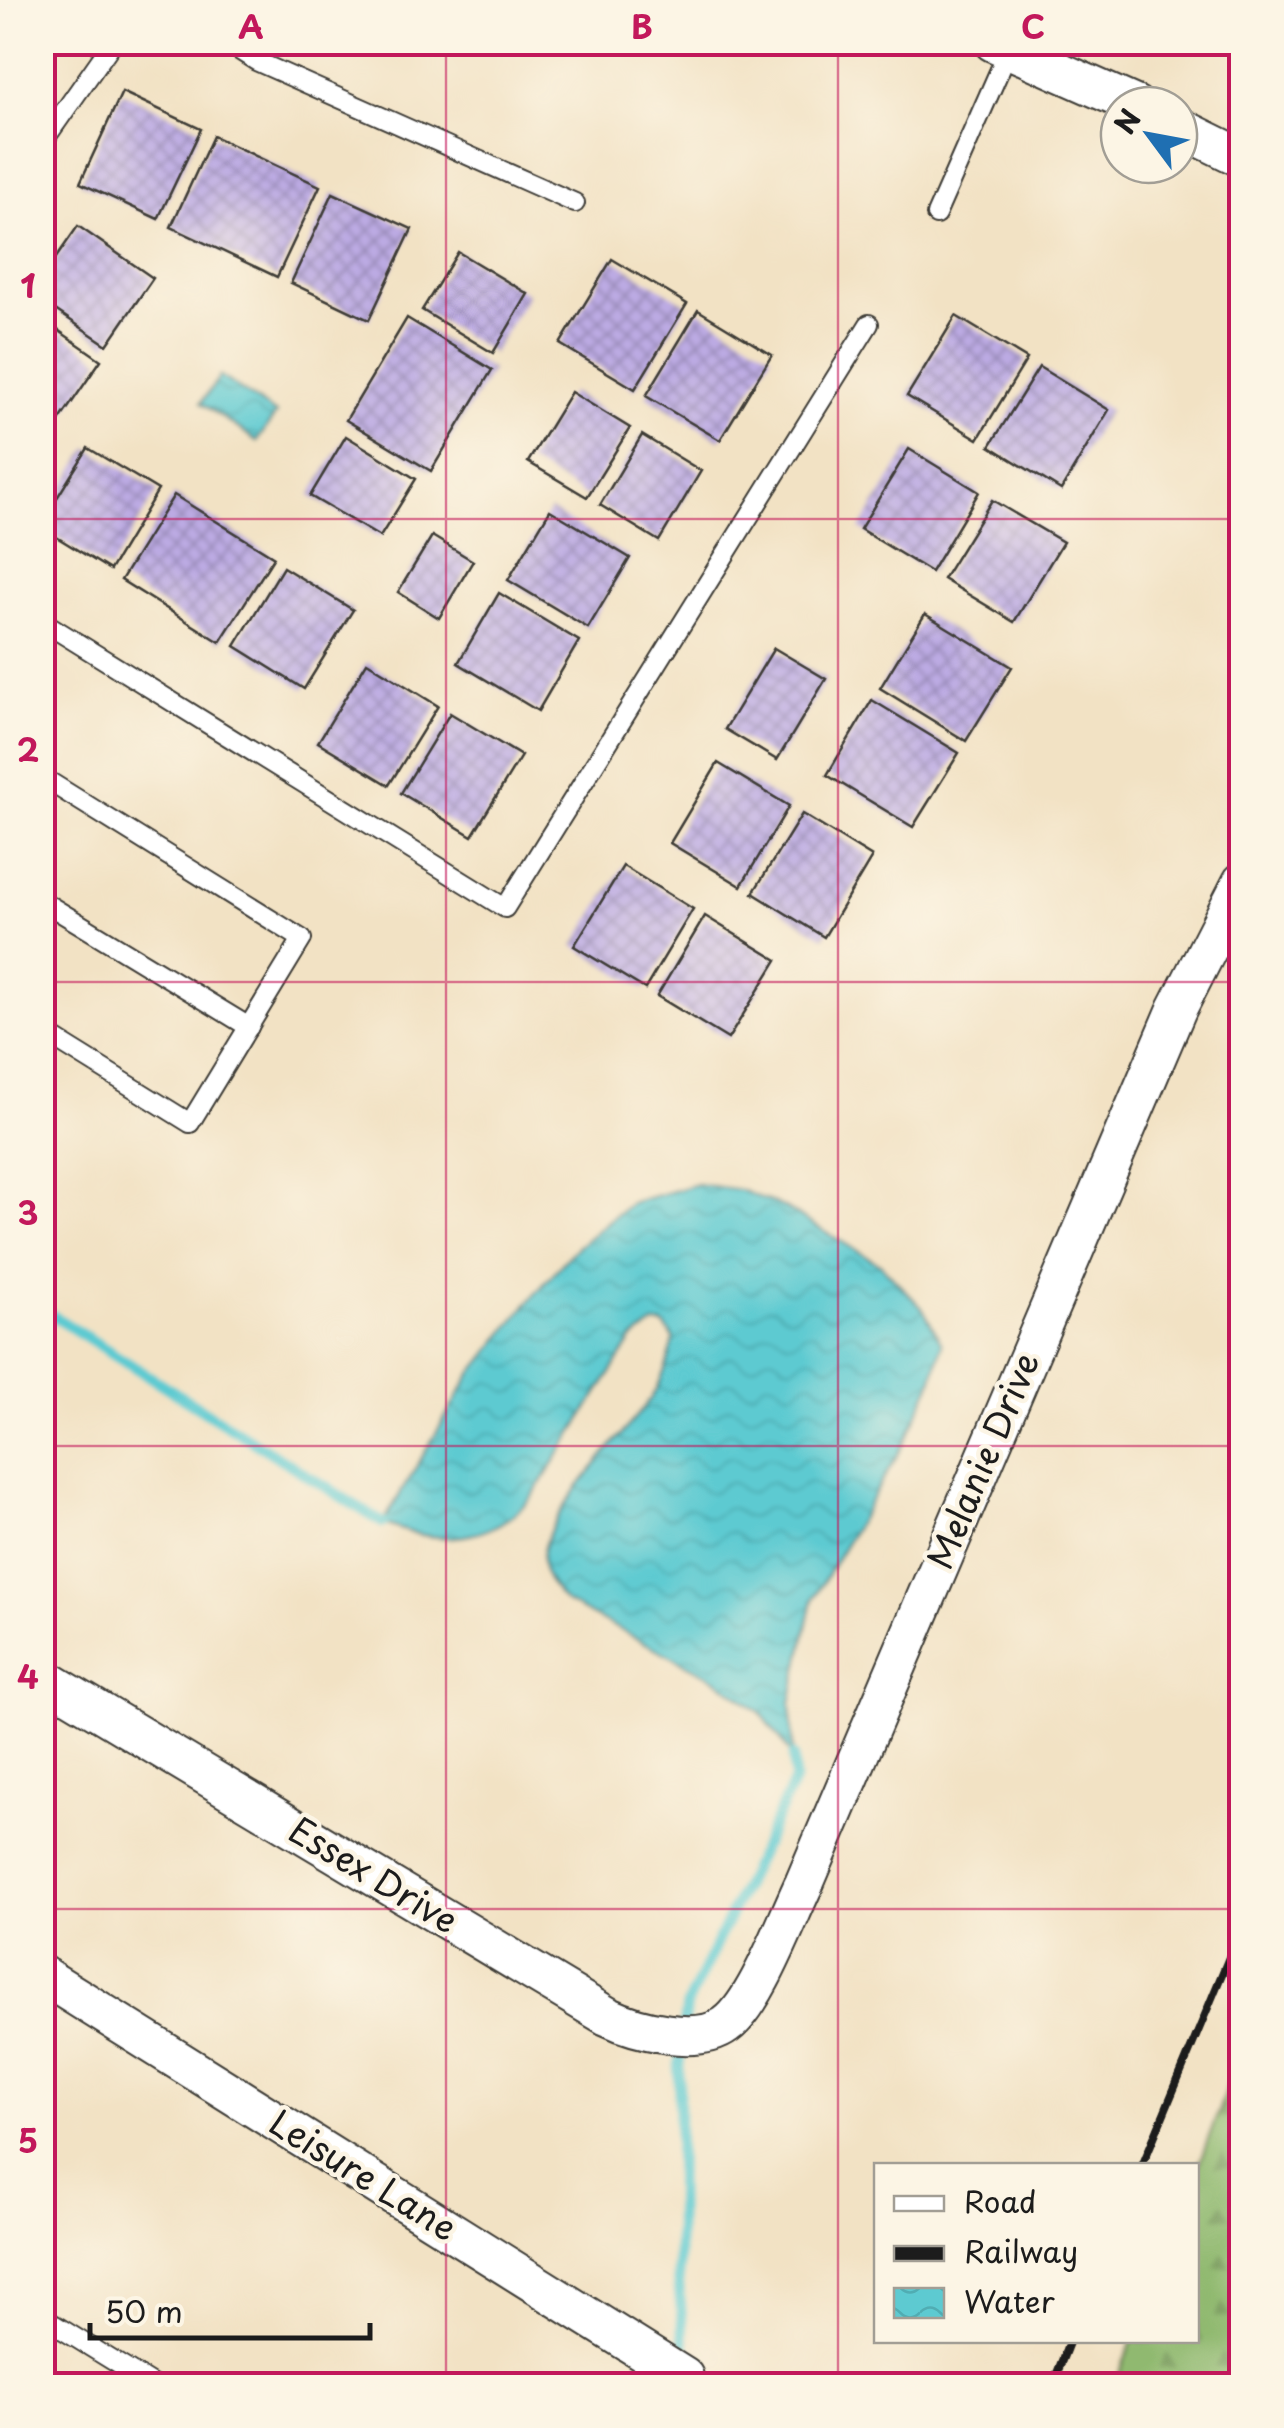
<svg xmlns="http://www.w3.org/2000/svg" width="1284" height="2428" viewBox="0 0 1284 2428" font-family="'Playpen Sans',sans-serif">
<defs>
<pattern id="forest-firs" width="22" height="20" patternUnits="userSpaceOnUse" patternTransform="scale(2.5)"><rect width="22" height="20" fill="#90b970"/><path d="M5 1l3.5 6h-7zM16 11l3.5 6h-7z" fill="#7c9e60"/></pattern>
<pattern id="water-waves" width="16" height="10" patternUnits="userSpaceOnUse" patternTransform="scale(2.5)"><rect width="16" height="10" fill="#5dcad1"/><path d="M0 5q4-4 8 0t8 0" fill="none" stroke="#50adb3"/></pattern>
<pattern id="building-cross-hatch" width="8" height="8" patternUnits="userSpaceOnUse" patternTransform="scale(2.5)"><rect width="8" height="8" fill="#bcaae3"/><path d="M0 0l8 8M0 8l8-8" fill="none" stroke="#988ab7"/></pattern>
</defs>
<rect width="100%" height="100%" fill="#fcf5e5"/>
<filter id="ink" filterUnits="userSpaceOnUse"><feTurbulence type="fractalNoise" baseFrequency=".01" numOctaves="2"/><feDisplacementMap in="SourceGraphic" scale="20" xChannelSelector="R" yChannelSelector="G"/><feConvolveMatrix kernelMatrix="1 2 1 2 8 2 1 2 1" color-interpolation-filters="sRGB"/></filter>
<filter id="wash" filterUnits="userSpaceOnUse"><feTurbulence type="fractalNoise" baseFrequency=".0048" numOctaves="4" result="noise"/><feDisplacementMap in="SourceGraphic" scale="40" xChannelSelector="R" yChannelSelector="G"/><feGaussianBlur stdDeviation="2.25" result="paint"/><feColorMatrix in="noise" values="0 0 0 0 0 0 0 0 0 0 0 0 0 0 0 0 0 1.4 0 .05"/><feComposite in="paint" operator="in"/></filter>
<g filter="url(#wash)">
<rect width="100%" height="100%" fill="#f2e2c4"/>
<polygon fill="url(#forest-firs)" stroke="#566a46" stroke-width="2.5" points="1241,2050 1241,2385 1115,2385 1132,2341 1196,2340 1197,2169"/>
<g fill="url(#water-waves)" stroke="#3c7376" stroke-width="2.5">
<polygon points="220,376 276,414 257,441 201,403"/>
<path d="M697,1184L740,1190L783,1207L881,1265L923,1309L942,1344L932,1382L904,1444L813,1599L791,1703L793,1756L761,1713L719,1681L564,1601C555,1590 542,1576 542,1561C541,1517 622,1438 648,1402C662,1383 669,1362 674,1339L664,1325L655,1324L632,1340L532,1497C490,1544 439,1546 383,1523L470,1376L535,1294L575,1249L630,1203Z"/>
</g>
<g fill="none" stroke-linecap="round" stroke-linejoin="round">
<g stroke="#5dcad1" stroke-width="11">
<polyline points="42,1309 383,1523"/>
<polyline points="686,2366 678,2274 679,2066 687,2005 795,1779 793,1756"/>
</g>
</g>
<g id="blocks">
<g fill="url(#building-cross-hatch)">
<polygon points="122,92 201,129 158,219 80,183"/>
<polygon points="213,136 320,186 277,277 171,227"/>
<polygon points="333,193 412,229 369,320 291,283"/>
<polygon points="78,226 153,278 107,345 42,301 42,278"/>
<polygon points="458,252 528,294 493,353 422,310"/>
<polygon points="612,259 687,304 635,389 560,344"/>
<polygon points="698,310 772,355 720,440 646,396"/>
<polygon points="956,316 1027,359 978,439 907,396"/>
<polygon points="407,318 492,370 431,471 346,420"/>
<polygon points="42,319 101,360 42,446"/>
<polygon points="1039,367 1109,410 1061,490 990,446"/>
<polygon points="571,392 630,428 587,497 528,462"/>
<polygon points="642,435 701,471 659,541 600,505"/>
<polygon points="346,436 416,479 380,537 310,496"/>
<polygon points="88,448 158,490 110,570 42,528 42,522"/>
<polygon points="909,449 979,492 931,572 860,529"/>
<polygon points="174,495 274,557 220,642 121,580"/>
<polygon points="992,500 1063,542 1014,622 943,579"/>
<polygon points="550,510 630,558 588,628 508,580"/>
<polygon points="432,536 473,561 439,618 398,592"/>
<polygon points="283,567 353,610 304,689 235,646"/>
<polygon points="499,593 579,641 538,711 458,663"/>
<polygon points="925,614 1012,667 966,741 880,688"/>
<polygon points="774,648 826,679 777,760 725,729"/>
<polygon points="367,662 438,706 389,785 318,742"/>
<polygon points="872,700 959,753 913,827 827,775"/>
<polygon points="450,713 521,756 472,836 401,793"/>
<polygon points="718,763 789,806 741,886 670,843"/>
<polygon points="802,814 872,857 824,937 753,893"/>
<polygon points="623,866 693,909 645,989 574,946"/>
<polygon points="705,916 777,960 728,1039 657,996"/>
</g>
</g>
</g>
<g filter="url(#ink)">
<use href="#blocks" fill-opacity="0" stroke="#3c3a35" stroke-width="2.5"/>
<g fill="none" stroke-linecap="round" stroke-linejoin="round">
<defs>
<g id="lane">
<polyline points="226,42 256,61 575,203"/>
<polyline points="42,143 113,42"/>
<polyline points="936,215 1009,49"/>
<polyline points="42,621 505,908 869,324"/>
<polyline points="42,777 302,939 190,1123 42,1031"/>
<polyline points="42,901 249,1027"/>
<polyline points="42,2317 154,2386"/>
</g>
<g id="street">
<polyline points="993,42 1135,105"/>
<polyline points="1179,127 1242,158"/>
<path d="M42,1677L607,2016C636,2030 698,2046 726,2025C756,2004 787,1919 804,1884L1177,1009L1242,882"/>
<polyline points="42,1975 684,2377"/>
</g>
</defs>
<use href="#lane" stroke="#3c3a35" stroke-width="22"/>
<use href="#street" stroke="#3c3a35" stroke-width="42"/>
<use href="#lane" stroke="#fff" stroke-width="18"/>
<use href="#street" stroke="#fff" stroke-width="38"/>
<g stroke="#1c1c1c" stroke-width="8">
<polyline points="1142,2166 1242,1926"/>
<polyline points="1052,2386 1070,2340"/>
</g>
</g>
</g>
<path fill="none" stroke="#c2185b" stroke-width="2.5" stroke-opacity="0.55" d="M446,42V2386M838,42V2386M42,519H1242M42,982H1242M42,1446H1242M42,1909H1242"/>
<g text-anchor="middle" stroke-width="9" stroke-linejoin="round" paint-order="stroke">
<g font-size="35" fill="#1c1c1c" stroke="#fcf5e5">
<text transform="translate(984 1461) rotate(-67)" y="12">Melanie Drive</text>
<text transform="translate(373 1876) rotate(31)" y="12">Essex Drive</text>
<text transform="translate(363 2176) rotate(32)" y="12">Leisure Lane</text>
</g>
</g>
<rect width="1284" height="2428" fill="none" stroke="#fcf5e5" stroke-width="110"/>
<rect x="874" y="2163" width="325" height="180" fill="#fcf5e5" stroke="#a29e95" stroke-width="2.5"/>
<rect x="894" y="2196" width="50" height="15" fill="#ffffff" stroke="#a29e95" stroke-width="2.5"/>
<text x="964" y="2213" font-size="30" fill="#1c1c1c">Road</text>
<rect x="894" y="2246" width="50" height="15" fill="#1c1c1c" stroke="#a29e95" stroke-width="2.5"/>
<text x="964" y="2263" font-size="30" fill="#1c1c1c">Railway</text>
<rect x="894" y="2288" width="50" height="30" fill="url(#water-waves)" stroke="#a29e95" stroke-width="2.5"/>
<text x="964" y="2313" font-size="30" fill="#1c1c1c">Water</text>
<g transform="translate(1149 135) rotate(302)"><circle r="48" fill="#fcf5e5" stroke="#a29e95" stroke-width="2.5"/>
<path d="M0-8L18 38L0 25L-18 38Z" fill="#1f6fb2"/>
<text y="-15" font-size="28" font-weight="bold" text-anchor="middle" fill="#1c1c1c">N</text>
</g>
<path d="M90 2323v15h280v-15" fill="none" stroke="#1c1c1c" stroke-width="5"/>
<text x="105" y="2323" font-size="30" fill="#1c1c1c" stroke="#fcf5e5" stroke-width="8" paint-order="stroke">50 m</text>
<rect x="55" y="55" width="1174" height="2318" fill="none" stroke="#c2185b" stroke-width="4"/>
<g font-size="32" text-anchor="middle" font-weight="bold" fill="#c2185b">
<text x="251" y="39">A</text>
<text x="642" y="39">B</text>
<text x="1033" y="39">C</text>
<text x="28" y="298">1</text>
<text x="28" y="762">2</text>
<text x="28" y="1225">3</text>
<text x="28" y="1689">4</text>
<text x="28" y="2153">5</text>
</g>
</svg>
